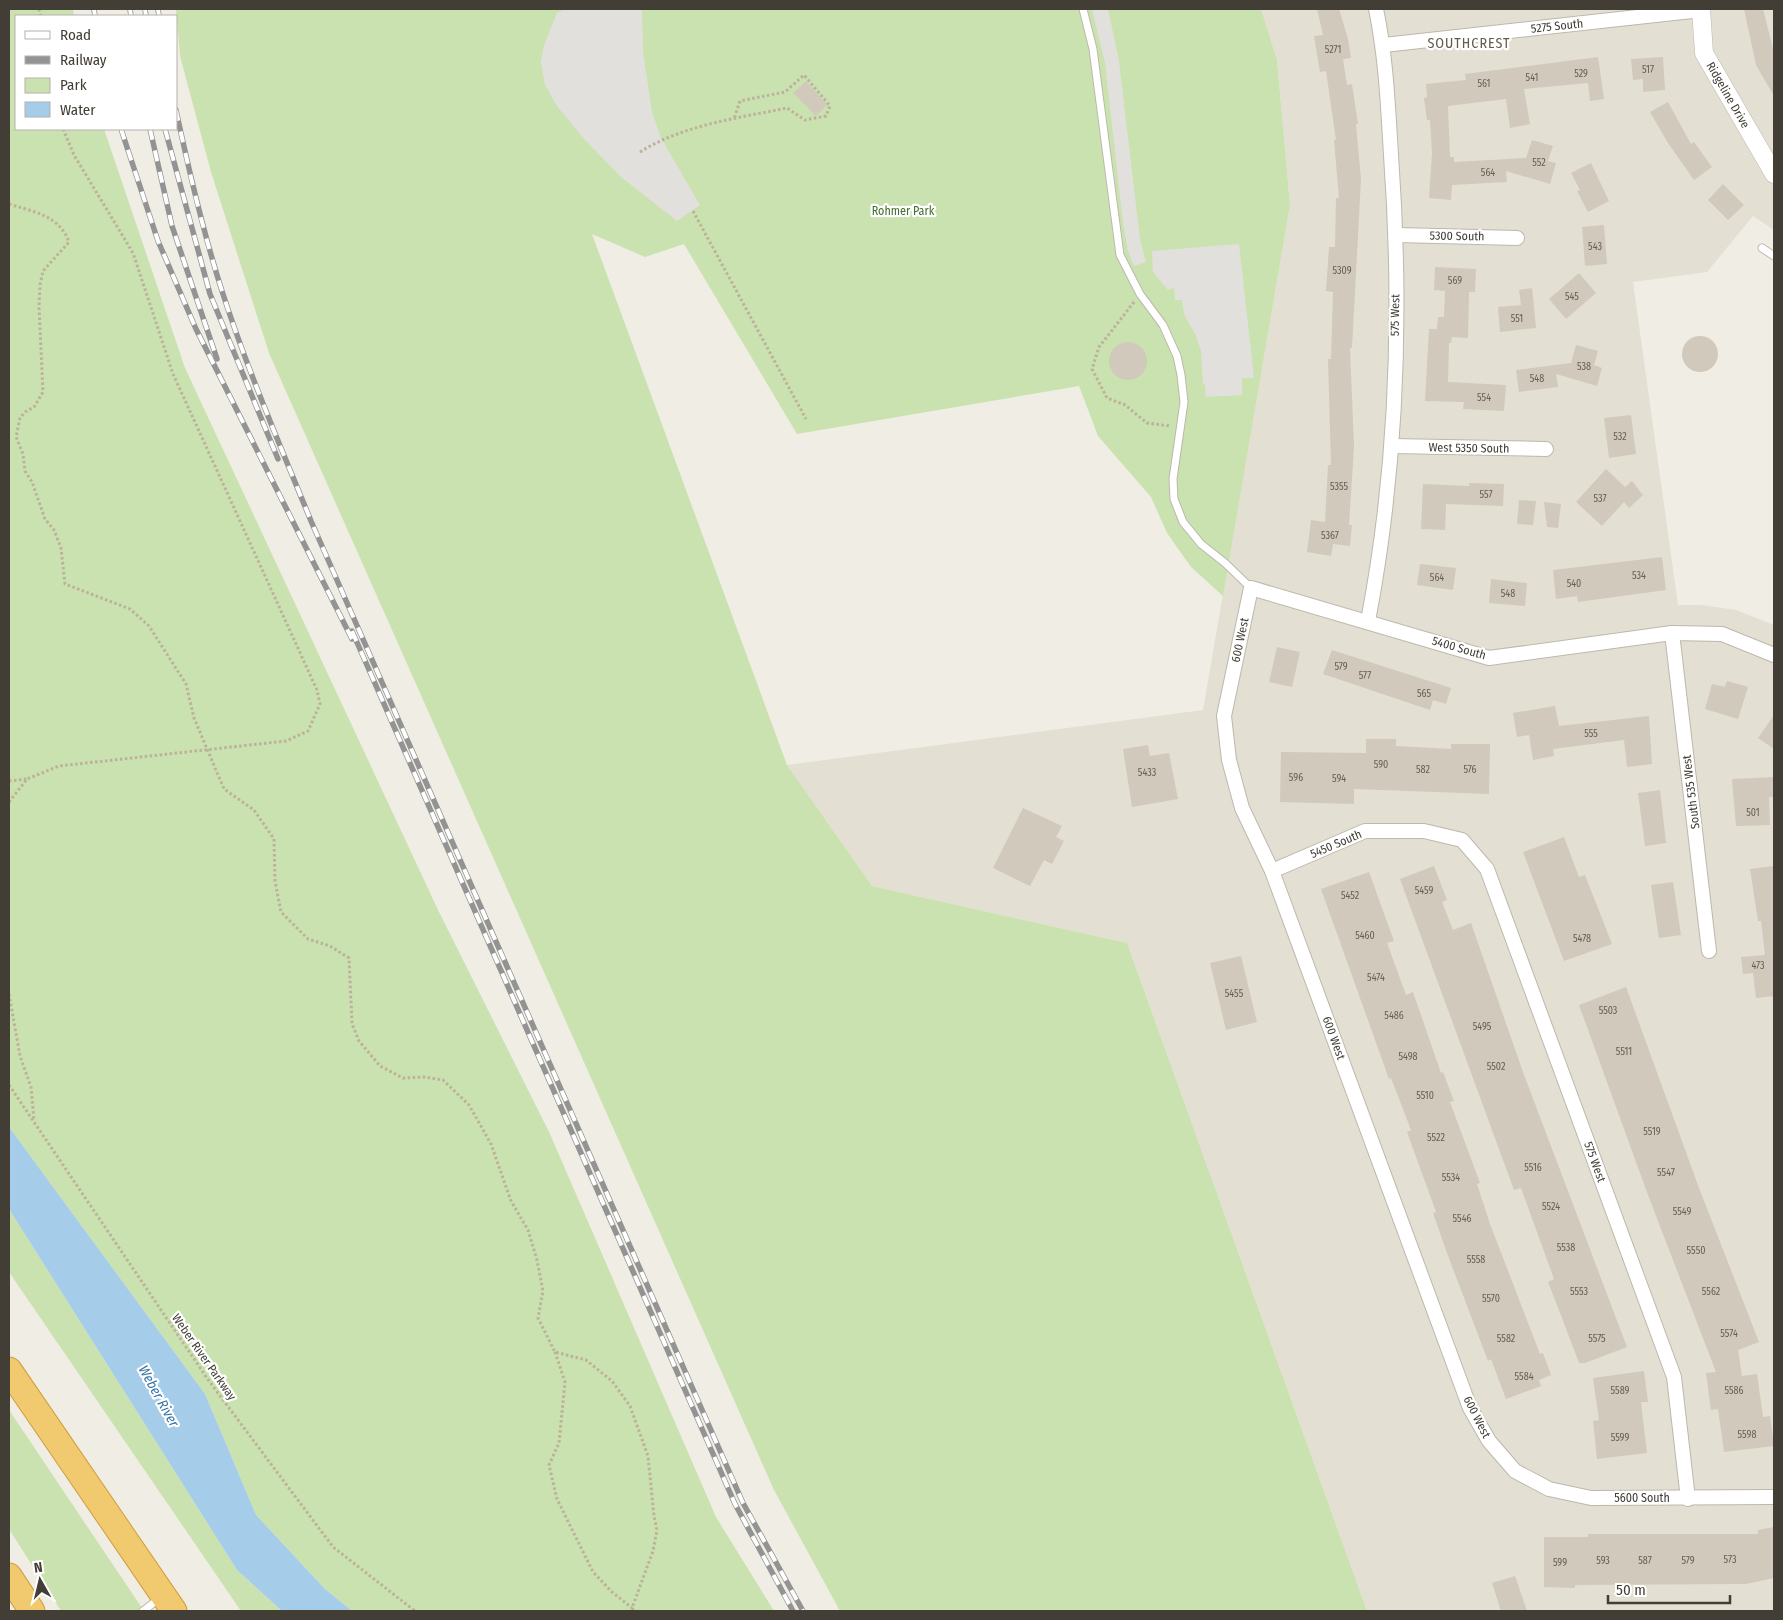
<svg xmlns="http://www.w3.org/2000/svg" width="1783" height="1620" viewBox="0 0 1783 1620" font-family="'Fira Sans Condensed',sans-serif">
<rect width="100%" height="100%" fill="#f0ede4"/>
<polygon fill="#e4dfd3" points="1261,9 1774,9 1774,230 1753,216 1707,272 1633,282 1678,605 1701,605 1736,610 1774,625 1774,1611 1367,1611 1127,943 872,886 787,765 1203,710 1290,205 1277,60"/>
<g fill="#cae2b0">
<polygon points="9,9 73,9 74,16 16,16 16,129 104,129 185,368 439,912 550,1134 716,1517 774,1611 352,1611 325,1589 256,1515 205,1394 9,1127"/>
<polygon points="176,9 1261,9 1277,60 1290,205 1223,596 1191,567 1167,533 1151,497 1098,436 1079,386 797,434 684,244 645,257 592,234 787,765 872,886 1127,943 1367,1611 840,1611 774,1490 269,353 211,172 180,56"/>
<polygon points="9,1209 237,1570 282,1611 241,1611 9,1272"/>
<polygon points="9,1410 144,1611 61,1611 9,1529"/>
</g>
<g fill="#e2e0dc">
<polygon points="565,9 642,9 643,52 652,112 661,138 700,205 677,221 621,177 584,139 557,106 545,85 541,62 544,45 557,13"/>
<polygon points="1092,9 1108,9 1119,61 1140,240 1146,262 1134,266 1128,251 1123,223 1105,63"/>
<polygon points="1239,244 1254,378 1242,378 1242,395 1206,397 1205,385 1203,383 1201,351 1196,336 1184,314 1182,300 1175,300 1174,288 1168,290 1153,272 1152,251"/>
</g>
<polygon fill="#a5cce9" points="9,1127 205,1394 256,1515 325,1589 352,1611 282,1611 237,1570 9,1209"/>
<g fill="#d1c9bb">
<polygon points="1317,9 1339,9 1348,39 1351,58 1343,59 1347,85 1352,84 1358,124 1356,124 1361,179 1352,348 1350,348 1354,447 1349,525 1352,525 1350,546 1333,544 1331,556 1307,552 1311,520 1325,522 1328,465 1331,465 1328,359 1331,359 1333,292 1326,291 1329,247 1335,247 1336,198 1339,198 1334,140 1336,140 1326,71 1320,72 1314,36 1323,35"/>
<polygon points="1744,9 1763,9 1774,53 1774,96 1756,65"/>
<polygon points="1598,57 1604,99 1590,101 1588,83 1524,89 1530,124 1510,128 1506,99 1448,106 1450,157 1454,157 1454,162 1526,158 1532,140 1553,146 1548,161 1556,163 1550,184 1506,171 1507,182 1452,185 1451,200 1429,198 1432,153 1430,120 1427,120 1424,98 1427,97 1426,84 1466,80 1465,74"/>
<polygon points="1663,57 1665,90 1643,92 1643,79 1633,80 1631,59"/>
<polygon points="806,81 827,105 816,116 793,93"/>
<polygon points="1668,102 1691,144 1694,142 1712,167 1694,180 1668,143 1650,112"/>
<polygon points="1591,163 1609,201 1588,212 1577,191 1580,190 1571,173"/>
<polygon points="1723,184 1744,205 1728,220 1708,200"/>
<polygon points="1604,225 1607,264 1585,266 1582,227"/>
<polygon points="1435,267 1476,269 1475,292 1469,292 1468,338 1452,337 1451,343 1449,343 1448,382 1506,385 1504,411 1463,409 1464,402 1425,401 1429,329 1437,329 1438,317 1444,317 1445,291 1434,290"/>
<polygon points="1579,273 1596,293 1566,319 1549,299"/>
<polygon points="1532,288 1536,328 1500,332 1498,307 1521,305 1519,290"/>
<circle cx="1700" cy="354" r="18"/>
<circle cx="1128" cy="361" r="19"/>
<polygon points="1576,345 1598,351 1594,365 1602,368 1597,386 1556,374 1558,387 1519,392 1516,370 1571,363"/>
<polygon points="1631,415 1636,454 1609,458 1604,418"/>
<polygon points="1606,469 1625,487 1632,481 1643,495 1629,508 1624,502 1602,526 1576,502"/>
<polygon points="1469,483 1504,484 1503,506 1446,504 1445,530 1421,529 1423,484 1469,486"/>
<polygon points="1519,500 1536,501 1533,525 1517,524"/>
<polygon points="1544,502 1561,504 1558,528 1547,527"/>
<polygon points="1662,557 1666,590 1578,602 1577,596 1556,599 1553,570"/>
<polygon points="1420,564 1456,568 1453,590 1417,585"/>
<polygon points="1491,579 1527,583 1525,606 1489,603"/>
<polygon points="1277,647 1300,652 1292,687 1269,682"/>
<polygon points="1332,650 1451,688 1446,704 1433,700 1430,710 1323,674"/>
<polygon points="1727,681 1748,687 1738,719 1705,709 1712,684 1725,687"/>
<polygon points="1555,706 1559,726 1649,716 1652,764 1627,767 1624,740 1553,749 1554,756 1533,760 1529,735 1517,737 1513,713"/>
<polygon points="1774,715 1774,749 1758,738"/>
<polygon points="1366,739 1396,739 1396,746 1451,749 1451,744 1490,744 1489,794 1354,789 1354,804 1280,802 1281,752 1366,753"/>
<polygon points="1148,745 1150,756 1169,753 1178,799 1132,807 1123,749"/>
<polygon points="1774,777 1774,797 1769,797 1770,825 1736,826 1732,779"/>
<polygon points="1660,790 1666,843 1645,846 1638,793"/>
<polygon points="1023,808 1062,826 1056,837 1064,841 1052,864 1044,860 1030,886 993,868"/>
<polygon points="1564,837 1579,877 1585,875 1612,944 1564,961 1523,852"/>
<polygon points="1434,866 1447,900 1442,902 1453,930 1471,923 1523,1072 1627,1347 1585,1363 1579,1363 1562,1318 1548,1282 1554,1279 1521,1188 1514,1190 1400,879"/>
<polygon points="1774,866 1774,996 1756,998 1753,973 1743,974 1741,957 1765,955 1761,921 1758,921 1750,869"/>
<polygon points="1369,872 1394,941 1387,943 1406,995 1413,992 1441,1073 1443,1072 1454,1101 1450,1102 1480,1183 1477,1184 1490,1224 1540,1354 1543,1353 1551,1375 1539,1380 1541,1386 1506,1399 1491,1359 1488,1361 1447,1253 1433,1213 1436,1212 1407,1132 1411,1130 1391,1078 1389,1079 1321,889"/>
<polygon points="1673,882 1681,935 1659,938 1651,885"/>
<polygon points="1241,956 1257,1022 1226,1030 1210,963"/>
<polygon points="1626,987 1699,1188 1759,1342 1738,1350 1742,1376 1757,1374 1763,1417 1770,1416 1774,1446 1724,1452 1718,1409 1711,1410 1706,1373 1716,1372 1648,1195 1579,1005"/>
<polygon points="1644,1371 1648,1402 1641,1402 1647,1453 1597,1459 1593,1421 1599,1420 1593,1378"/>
<polygon points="1774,1527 1774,1578 1746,1584 1575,1585 1575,1588 1544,1587 1544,1537 1588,1537 1588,1534 1758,1534 1758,1530"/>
<polygon points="1515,1576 1527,1611 1501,1611 1492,1583"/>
</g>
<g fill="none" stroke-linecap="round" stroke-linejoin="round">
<defs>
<g id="service">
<polyline points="1083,9 1093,49 1120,255 1140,294 1163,325 1177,356 1181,375 1184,402 1173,479 1174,499 1183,522 1201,544 1225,563 1251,588"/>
<polyline points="1762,248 1774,256"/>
<polyline points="143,1611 160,1598"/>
</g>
<g id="minor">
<polyline points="1384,45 1701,10"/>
<polyline points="1397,235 1517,238"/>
<polyline points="1392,446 1546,449"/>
<path d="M1368,621C1397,470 1402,309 1391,155C1388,106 1386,57 1376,9"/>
<polyline points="1672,633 1709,951"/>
<polyline points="1774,655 1722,634 1672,633 1489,658 1251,588 1224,716 1229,760 1242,808 1272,871 1470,1408 1489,1441 1515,1471 1549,1489 1591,1498 1774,1497"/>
<polyline points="1272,871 1365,831 1424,831 1462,840 1487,869 1674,1377 1688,1499"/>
</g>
<polyline id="tertiary" points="1701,9 1704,53 1774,174"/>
<g id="motorway">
<polyline points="9,1370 174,1611"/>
<polyline points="9,1576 32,1611"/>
</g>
</defs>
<use href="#service" stroke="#beb8ab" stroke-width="9"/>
<use href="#minor" stroke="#beb8ab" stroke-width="16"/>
<use href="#tertiary" stroke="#beb8ab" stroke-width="19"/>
<use href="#motorway" stroke="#cf9e40" stroke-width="27"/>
<g stroke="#bcb19a" stroke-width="3" stroke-dasharray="2.5 2.5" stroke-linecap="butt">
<polyline points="39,9 41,16"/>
<path d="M640,152C683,125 738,118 787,108L805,120L826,116L830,106L804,75L785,92L740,101L734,119"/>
<path d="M9,204C34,212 59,215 69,242L43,271L40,285L39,307L43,392L34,407L25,412L20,418L16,437L23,454L25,471L32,482L45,519L54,530L61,548L65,584L130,609L149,626L186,684L194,718L224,789L254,810L274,839L275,881L281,912L308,939L330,946L349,958L352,1024L359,1041L380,1066L403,1078L424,1077L443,1080L469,1105L491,1144L511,1201L528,1230L537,1260L543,1291L538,1318L555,1352L586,1360L612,1381L630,1406L648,1456L654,1516L657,1530L653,1551L632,1608L634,1611"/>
<polyline points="693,211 806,419"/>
<polyline points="1134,302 1099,347 1092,369 1107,398 1125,405 1147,423 1170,426"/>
<polyline points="9,781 27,779"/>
<polyline points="9,802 27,779 59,766 286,741 308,731 320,704 317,690 173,374 133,253 74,155 63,129"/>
<polyline points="9,994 20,1056 31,1087 34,1120"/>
<polyline points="9,1085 209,1381 333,1547 415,1611"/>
<polyline points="555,1352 565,1382 559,1443 549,1465 557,1499 593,1572 612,1592 632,1608"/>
</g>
<use href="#service" stroke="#fff" stroke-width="7"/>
<use href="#minor" stroke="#fff" stroke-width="14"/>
<use href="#tertiary" stroke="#fff" stroke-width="18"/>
<use href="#motorway" stroke="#f1c96e" stroke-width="25"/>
<defs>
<g id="rail">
<polyline points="94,9 95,16"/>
<polyline points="130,9 131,16"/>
<polyline points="145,9 146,16"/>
<polyline points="158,9 159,16"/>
<path d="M176,110C189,171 203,232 222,291C247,369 280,445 311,521L743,1503L803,1611"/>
<polyline points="121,129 158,241 196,329 352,639"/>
<polyline points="150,129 172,226 217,359"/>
<polyline points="165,129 210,294 278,459"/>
<polyline points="352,631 735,1504 793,1611"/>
</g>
</defs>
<use href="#rail" stroke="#939393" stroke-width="5.5"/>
<use href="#rail" stroke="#fff" stroke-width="4" stroke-dasharray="11" stroke-linecap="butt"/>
</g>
<g text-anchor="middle" stroke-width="4.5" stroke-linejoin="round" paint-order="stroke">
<g font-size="10" fill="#666056">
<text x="1333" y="53">5271</text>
<text x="1648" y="73">517</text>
<text x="1581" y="77">529</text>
<text x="1532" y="81">541</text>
<text x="1484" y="87">561</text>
<text x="1539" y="166">552</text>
<text x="1488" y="176">564</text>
<text x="1595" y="250">543</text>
<text x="1342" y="274">5309</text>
<text x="1455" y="284">569</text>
<text x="1572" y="300">545</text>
<text x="1517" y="322">551</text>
<text x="1584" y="370">538</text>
<text x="1537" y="382">548</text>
<text x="1484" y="401">554</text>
<text x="1620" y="440">532</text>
<text x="1339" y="490">5355</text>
<text x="1486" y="498">557</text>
<text x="1600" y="502">537</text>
<text x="1330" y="539">5367</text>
<text x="1639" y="579">534</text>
<text x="1437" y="581">564</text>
<text x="1574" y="587">540</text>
<text x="1508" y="597">548</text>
<text x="1341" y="670">579</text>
<text x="1365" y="679">577</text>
<text x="1424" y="697">565</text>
<text x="1591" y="737">555</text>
<text x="1381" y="768">590</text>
<text x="1423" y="773">582</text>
<text x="1470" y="773">576</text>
<text x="1147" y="776">5433</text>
<text x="1296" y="781">596</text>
<text x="1339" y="782">594</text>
<text x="1753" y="816">501</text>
<text x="1424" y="894">5459</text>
<text x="1350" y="899">5452</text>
<text x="1365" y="939">5460</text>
<text x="1582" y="942">5478</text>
<text x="1758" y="969">473</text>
<text x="1376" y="981">5474</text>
<text x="1234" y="997">5455</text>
<text x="1608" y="1014">5503</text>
<text x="1394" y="1019">5486</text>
<text x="1482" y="1030">5495</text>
<text x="1624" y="1055">5511</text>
<text x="1408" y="1060">5498</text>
<text x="1496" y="1070">5502</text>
<text x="1425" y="1099">5510</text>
<text x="1652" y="1135">5519</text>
<text x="1436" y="1141">5522</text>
<text x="1533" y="1171">5516</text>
<text x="1666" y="1176">5547</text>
<text x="1451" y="1181">5534</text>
<text x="1551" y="1210">5524</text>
<text x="1682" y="1215">5549</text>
<text x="1462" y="1222">5546</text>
<text x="1566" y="1251">5538</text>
<text x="1696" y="1254">5550</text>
<text x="1476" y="1263">5558</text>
<text x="1579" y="1295">5553</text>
<text x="1711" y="1295">5562</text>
<text x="1491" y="1302">5570</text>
<text x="1729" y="1337">5574</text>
<text x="1506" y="1342">5582</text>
<text x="1597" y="1342">5575</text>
<text x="1524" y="1380">5584</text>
<text x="1620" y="1394">5589</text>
<text x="1734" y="1394">5586</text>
<text x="1747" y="1438">5598</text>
<text x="1620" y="1441">5599</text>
<text x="1730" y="1563">573</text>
<text x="1603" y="1564">593</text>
<text x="1645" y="1564">587</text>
<text x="1688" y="1564">579</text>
<text x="1560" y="1566">599</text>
</g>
<g font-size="12" fill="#423d35" stroke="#fff">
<text transform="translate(1557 26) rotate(-6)" y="4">5275 South</text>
<text transform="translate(1728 95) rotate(60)" y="4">Ridgeline Drive</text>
<text transform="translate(1457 236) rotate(1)" y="4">5300 South</text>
<text transform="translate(1395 315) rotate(-89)" y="4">575 West</text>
<text transform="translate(1469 448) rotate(1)" y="4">West 5350 South</text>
<text transform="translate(1240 640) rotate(-78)" y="4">600 West</text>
<text transform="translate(1459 648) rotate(16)" y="4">5400 South</text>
<text transform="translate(1691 792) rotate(-97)" y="4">South 535 West</text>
<text transform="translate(1336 844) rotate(-23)" y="4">5450 South</text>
<text transform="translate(1334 1038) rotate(70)" y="4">600 West</text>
<text transform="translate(1595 1162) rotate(70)" y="4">575 West</text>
<text transform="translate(204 1357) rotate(55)" y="4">Weber River Parkway</text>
<text transform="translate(1477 1417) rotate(63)" y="4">600 West</text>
<text x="1642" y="1502">5600 South</text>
</g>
<g font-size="12" fill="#446e2d" stroke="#fff">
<text x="903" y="215">Rohmer Park</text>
</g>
<g font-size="14" letter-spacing="1" fill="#645b4d" stroke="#fff">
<text x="1469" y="48">SOUTHCREST</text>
</g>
<g font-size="14" font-style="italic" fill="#3874a4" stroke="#fff">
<text transform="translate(159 1396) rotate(61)" y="5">Weber River</text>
</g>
</g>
<rect width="1783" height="1620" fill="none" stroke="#423d35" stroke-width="20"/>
<rect x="15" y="15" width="162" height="115" fill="#ffffff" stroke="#b3b1ae"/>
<rect x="25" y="31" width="25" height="8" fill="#ffffff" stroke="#b3b1ae"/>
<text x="60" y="40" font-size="15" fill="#423d35">Road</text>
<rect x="25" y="56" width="25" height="8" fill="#939393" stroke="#b3b1ae"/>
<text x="60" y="65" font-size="15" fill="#423d35">Railway</text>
<rect x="25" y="78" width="25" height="15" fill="#cae2b0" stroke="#b3b1ae"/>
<text x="60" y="90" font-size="15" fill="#423d35">Park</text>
<rect x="25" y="102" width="25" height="15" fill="#a5cce9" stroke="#b3b1ae"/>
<text x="60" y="115" font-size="15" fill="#423d35">Water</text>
<g transform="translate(40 1580) rotate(352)" stroke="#ffffff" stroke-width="4" paint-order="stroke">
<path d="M0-4L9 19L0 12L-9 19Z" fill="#423d35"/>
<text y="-8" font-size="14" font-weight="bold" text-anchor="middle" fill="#423d35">N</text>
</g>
<path d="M1608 1595v8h122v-8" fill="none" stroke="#423d35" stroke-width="2.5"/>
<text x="1616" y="1595" font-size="15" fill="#423d35" stroke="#ffffff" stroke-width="4" paint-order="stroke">50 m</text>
</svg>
